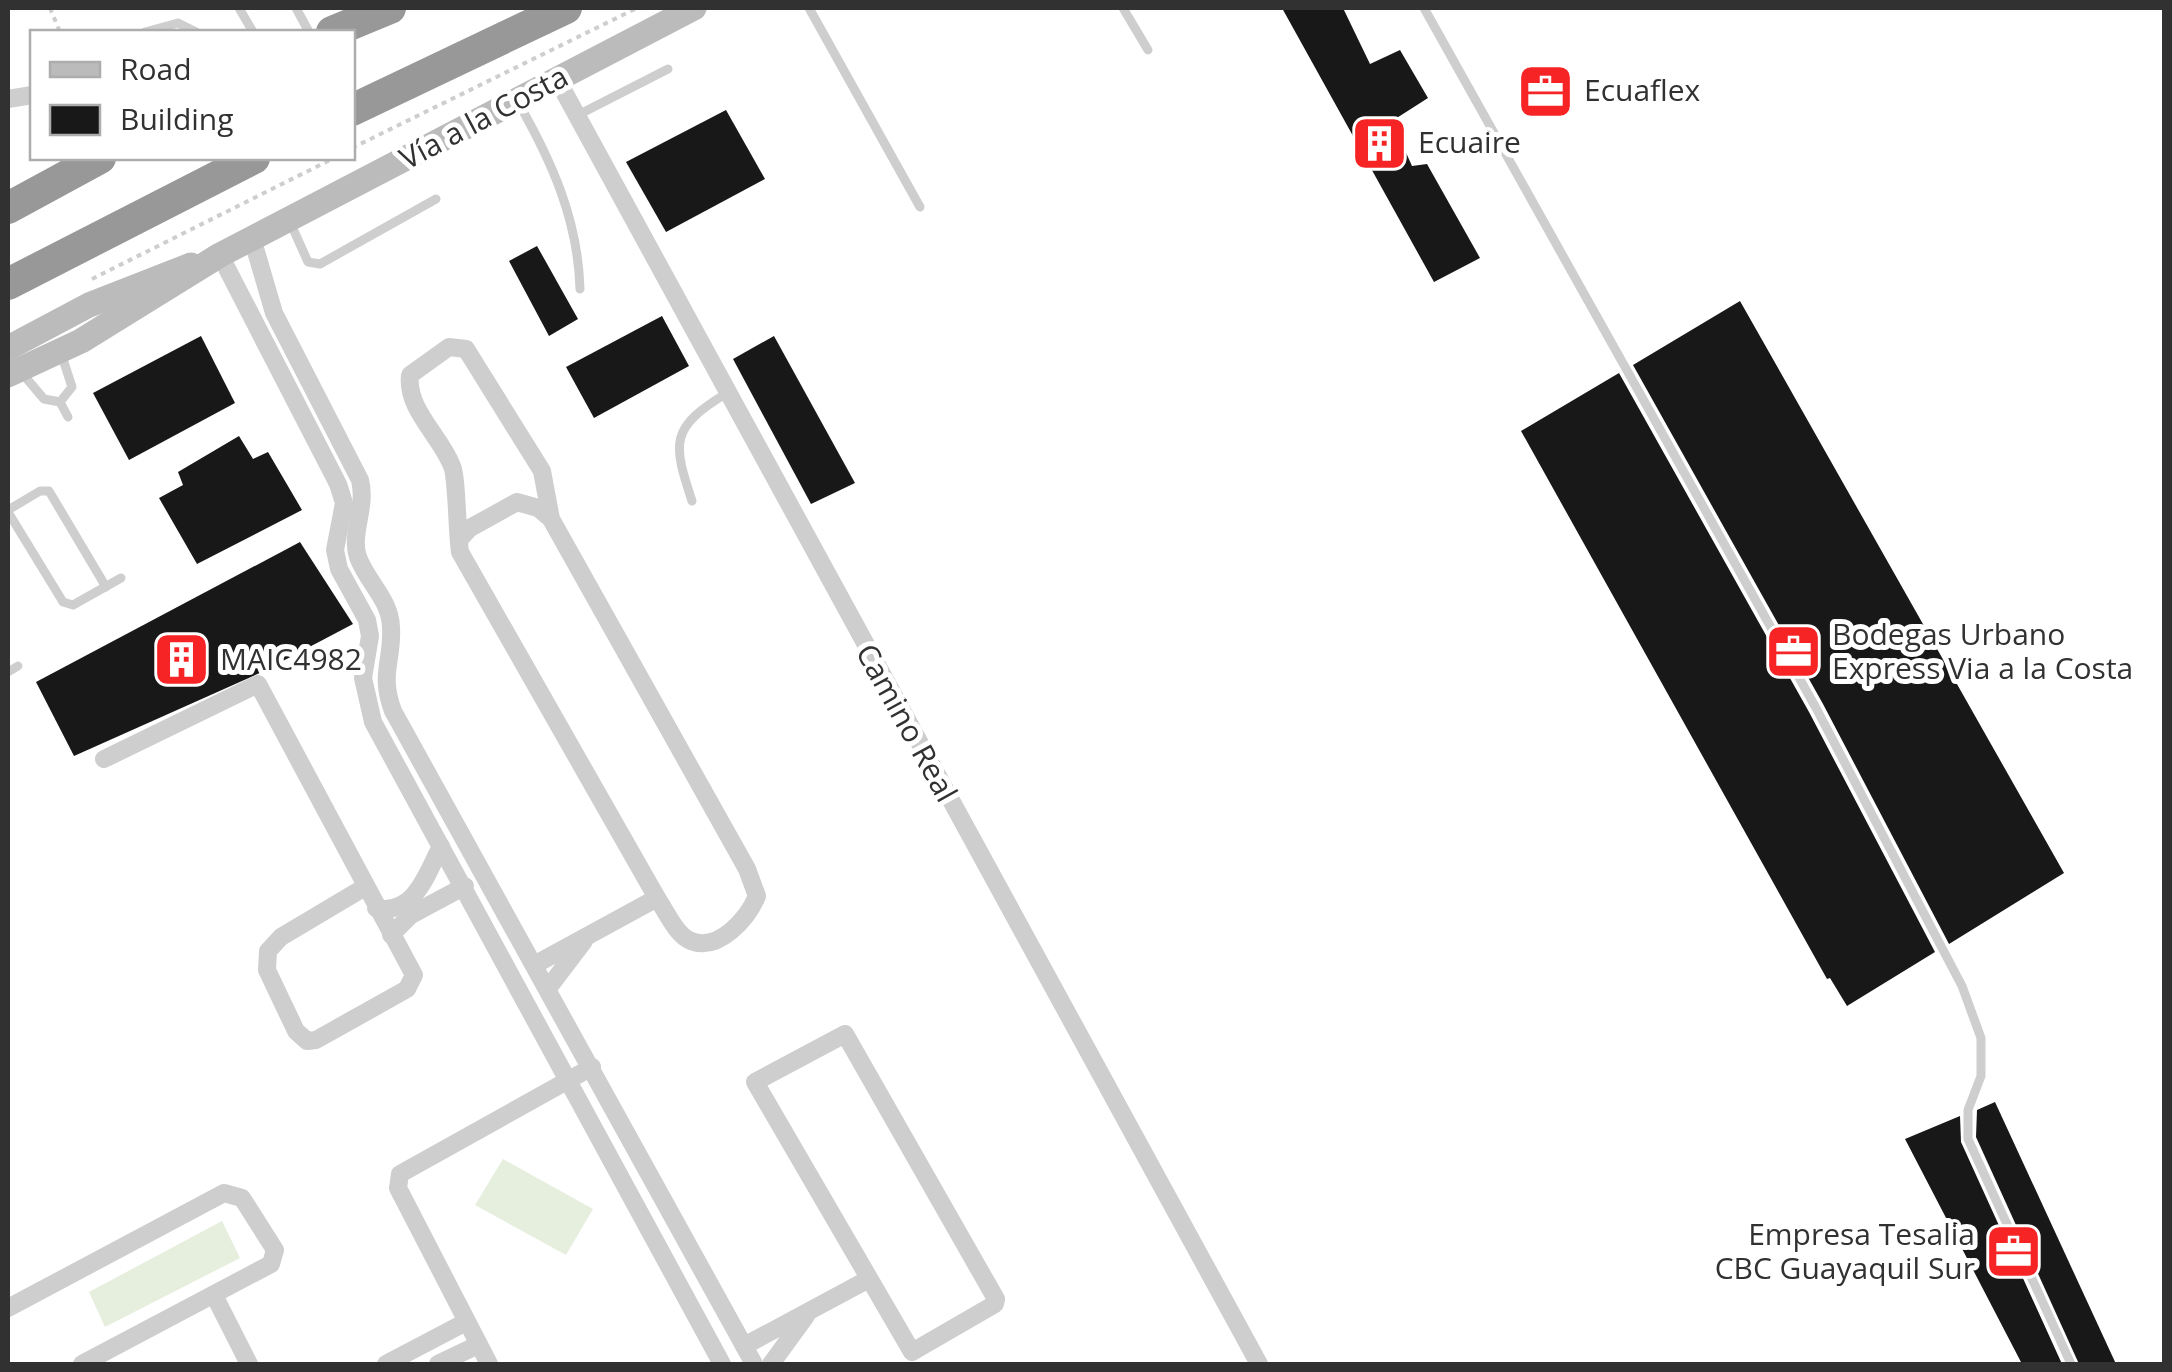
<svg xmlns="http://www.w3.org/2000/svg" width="2172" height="1372" viewBox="0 0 2172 1372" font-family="'Open Sans',sans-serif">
<rect width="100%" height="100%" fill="#fff"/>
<g fill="#e6efde">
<polygon points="503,1159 593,1209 566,1255 475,1205"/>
<polygon points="222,1221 240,1258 105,1327 89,1292"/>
</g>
<g fill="#181818">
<polygon points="1282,8 1343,8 1370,64 1400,50 1428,98 1392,121 1412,166 1427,164 1480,258 1434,282"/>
<polygon points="726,110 765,179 666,232 626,162"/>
<polygon points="537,246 578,319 549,336 509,261"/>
<polygon points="1740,301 2064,873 1949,944 1823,704 1633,365"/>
<polygon points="662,316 689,366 594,418 566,367"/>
<polygon points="201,336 235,403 129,460 93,393"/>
<polygon points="774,336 855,483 811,504 733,359"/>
<polygon points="1619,373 1809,712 1935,952 1847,1006 1830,978 1827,979 1521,431"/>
<polygon points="239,436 253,459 268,452 302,510 197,564 159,498 183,485 178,472"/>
<polygon points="300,542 353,624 262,672 74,756 36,682"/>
<polygon points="1995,1102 2116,1364 2079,1364 1976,1137 1977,1110"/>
<polygon points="1960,1116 1961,1142 2062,1364 2022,1364 1905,1139"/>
</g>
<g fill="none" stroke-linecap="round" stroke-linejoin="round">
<g stroke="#cecece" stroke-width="4" stroke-dasharray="5 5" stroke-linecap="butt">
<polyline points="50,8 60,32"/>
<polyline points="352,148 637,8"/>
<polyline points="92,279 334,158"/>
</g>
<g stroke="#cecece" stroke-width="9">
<polyline points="239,8 253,32"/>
<polyline points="296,8 309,32"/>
<polyline points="809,8 920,207"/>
<polyline points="1123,8 1148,50"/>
<polyline points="1424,8 1816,708 1962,986 1981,1038 1981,1076 1968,1110 1968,1139 2071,1364"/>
<polyline points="145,32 178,23 196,32"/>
<path d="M519,104C552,162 578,220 580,289"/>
<polyline points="578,115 668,69"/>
<polyline points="290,222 308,262 320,264 436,199"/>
<polyline points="21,372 44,399 60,402 72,387 61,353"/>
<polyline points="60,402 68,417"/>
<path d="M692,501C673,443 669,428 727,393"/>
<polyline points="8,510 40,491 49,491 106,587"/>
<polyline points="8,512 63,602 73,605 121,578"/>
<polyline points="8,672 18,666"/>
</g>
<g stroke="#cecece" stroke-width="18">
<polyline points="557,79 1259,1364"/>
<polyline points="8,99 32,95"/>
<path d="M252,238L274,313L360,480C367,508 350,534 358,557C367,582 390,599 391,627C393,661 379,674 393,711L754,1364"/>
<polyline points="220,255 338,484 344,503 335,550 339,569 367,620 370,636 363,678 373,722 722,1364"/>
<path d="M459,540L470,528L517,502L538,508L551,519L747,869L757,896C748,918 719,952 691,941C676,935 666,911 657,898L460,552C457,533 457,477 452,466C440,435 406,409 410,375L449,347L466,349L542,471L551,519"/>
<polyline points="104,759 258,684 414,975 407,989 316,1040 307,1041 296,1031 267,970 268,951 281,937 365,887"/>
<path d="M376,908C414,916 427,874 441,846"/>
<polyline points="391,935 411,915 465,886"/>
<polyline points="536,964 657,898"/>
<polyline points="549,987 584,941"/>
<polygon points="845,1034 996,1299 995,1304 912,1352 755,1082"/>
<polyline points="215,1297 249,1364"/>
<polyline points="8,1308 224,1193 242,1198 275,1250 271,1264 82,1364"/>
<polyline points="744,1346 867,1280"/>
<polyline points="386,1364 466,1322"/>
<polyline points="438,1364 478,1345"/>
<polyline points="489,1364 398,1188 400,1174 592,1067"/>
<polyline points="771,1364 806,1316"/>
</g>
<g stroke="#bbb" stroke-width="25">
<polyline points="8,348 89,305 191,265"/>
<polyline points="8,375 81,341 220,255 694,8"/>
</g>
<g stroke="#989898" stroke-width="32">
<polyline points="332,32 390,8"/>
<polyline points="352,110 566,8"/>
<polyline points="8,208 100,158"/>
<polyline points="8,284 254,158"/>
</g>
</g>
<defs>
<symbol id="office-square" viewBox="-11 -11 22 22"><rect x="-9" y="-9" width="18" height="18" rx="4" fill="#f62425" stroke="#fff"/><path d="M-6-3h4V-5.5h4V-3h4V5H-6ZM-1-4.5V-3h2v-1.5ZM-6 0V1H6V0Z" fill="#fff"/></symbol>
<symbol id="building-square" viewBox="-11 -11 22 22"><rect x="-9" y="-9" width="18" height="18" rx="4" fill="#f62425" stroke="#fff"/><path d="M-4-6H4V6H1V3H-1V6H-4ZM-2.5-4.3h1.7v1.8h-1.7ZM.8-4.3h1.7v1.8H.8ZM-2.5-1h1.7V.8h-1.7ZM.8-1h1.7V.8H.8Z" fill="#fff"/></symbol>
</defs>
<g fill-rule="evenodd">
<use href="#office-square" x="1514" y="60" width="63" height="63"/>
<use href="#building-square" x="1348" y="112" width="63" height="63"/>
<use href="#office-square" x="1762" y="620" width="63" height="63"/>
<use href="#building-square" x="150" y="628" width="63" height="63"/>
<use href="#office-square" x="1982" y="1220" width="63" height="63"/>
</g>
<g text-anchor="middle" stroke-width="10" stroke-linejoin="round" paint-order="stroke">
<g font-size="30" fill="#313131" stroke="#fff" text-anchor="start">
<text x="1584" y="101">Ecuaflex</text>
<text x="1418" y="153">Ecuaire</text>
<text x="1832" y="645">Bodegas Urbano<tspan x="1832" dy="34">Express Via a la Costa</tspan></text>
<text x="220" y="670">MAIC4982</text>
<text x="1975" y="1245" text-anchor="end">Empresa Tesalia<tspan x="1975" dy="34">CBC Guayaquil Sur</tspan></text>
</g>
<g font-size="30" fill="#313131" stroke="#fff">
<text transform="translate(484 118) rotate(-28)" y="10">Vía a la Costa</text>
<text transform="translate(906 723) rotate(61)" y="10">Camino Real</text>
</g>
</g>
<rect width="2172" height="1372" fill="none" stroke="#313131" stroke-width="20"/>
<rect x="30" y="30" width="325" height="130" fill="#ffffff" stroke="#adadad" stroke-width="2.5"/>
<rect x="50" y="62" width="50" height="15" fill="#bbbbbb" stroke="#adadad" stroke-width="2.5"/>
<text x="120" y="80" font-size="30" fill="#313131">Road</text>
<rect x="50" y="105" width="50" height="30" fill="#181818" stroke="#adadad" stroke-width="2.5"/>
<text x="120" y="130" font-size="30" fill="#313131">Building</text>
</svg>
